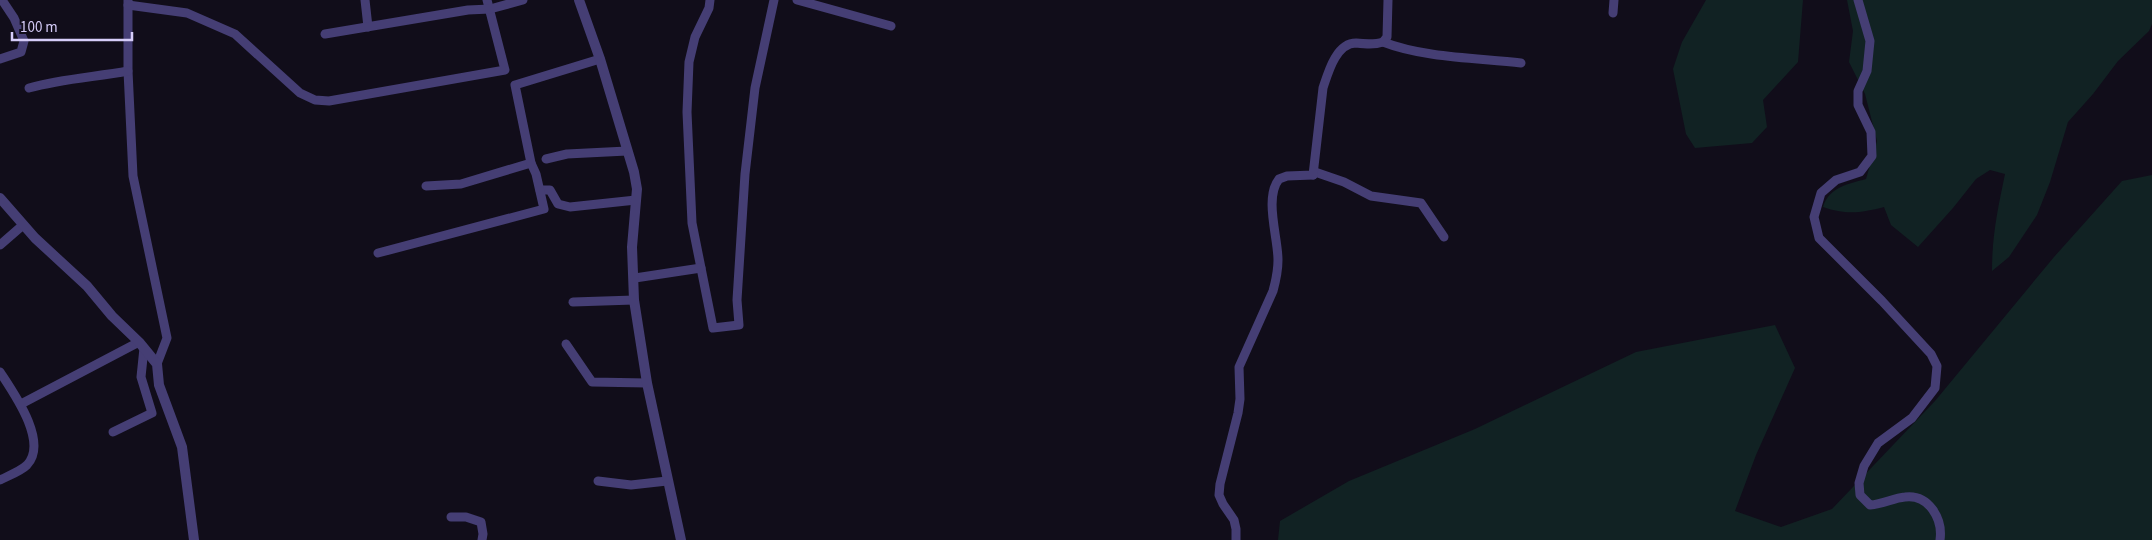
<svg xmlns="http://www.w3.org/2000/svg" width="2152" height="540" viewBox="0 0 2152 540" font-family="'Source Sans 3',sans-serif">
<rect width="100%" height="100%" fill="#110d1a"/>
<g fill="#112223">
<polygon points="1706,0 1803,0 1798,62 1763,100 1767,127 1752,143 1695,148 1686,134 1673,69 1682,42"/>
<path d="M1847,0H2152V24L2149,31L2118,61L2093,94L2068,122L2050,182L2037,215L2009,257L1992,271C1992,235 1998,208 2005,174L1990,170L1976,179L1953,208L1918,247L1891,225L1884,207C1861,213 1846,215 1823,207C1829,187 1848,184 1866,179L1877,141L1865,94L1849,62L1853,31Z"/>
<polygon points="2152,175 2152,540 1278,540 1280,521 1349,481 1475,429 1636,352 1775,325 1795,368 1756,455 1735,511 1781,527 1832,509 1935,401 2054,257 2122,181"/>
</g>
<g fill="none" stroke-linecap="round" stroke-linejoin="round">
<g stroke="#453e74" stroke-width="9">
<polyline points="128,0 128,71 133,176 167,338 157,364"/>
<polyline points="365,0 368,27"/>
<polyline points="710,0 709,8 695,37 689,62 687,112 692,223 713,328 739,325 737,300 745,174 755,88 774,0"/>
<polyline points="797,0 891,26"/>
<path d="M1858,0L1870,41L1867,71L1858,91V105L1871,132L1872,156L1860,172L1836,180L1821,193L1814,217L1819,238L1882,301L1931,354L1937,366L1935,388L1912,418L1878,443L1864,466L1859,483L1860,495L1870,505C1884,504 1893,498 1905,497C1929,494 1943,519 1940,540"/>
<polyline points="128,5 187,13 235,34 300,93 315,100 329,101 505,70 487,0"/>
<polyline points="1613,13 1614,0"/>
<polyline points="325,34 468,10 490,9 523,0"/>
<path d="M1383,42C1424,58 1478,58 1521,63"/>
<polyline points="0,59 21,52 24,41 14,18 2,0"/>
<path d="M29,88C61,79 95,77 128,71"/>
<polyline points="546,159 567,154 627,151"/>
<polyline points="1313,175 1315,172 1344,182 1371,196 1421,203 1444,237"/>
<polyline points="426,186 461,184 531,163"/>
<polyline points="540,190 550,190 558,204 570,207 636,200"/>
<polyline points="0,245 23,225"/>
<polyline points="378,253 544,209 536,174 531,163 515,85 600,59"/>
<polyline points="635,278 701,268"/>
<polyline points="573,302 634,300"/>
<polyline points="566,344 592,382 647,383"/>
<path d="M0,372C13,392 49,442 27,465C21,471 8,476 0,480"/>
<polyline points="21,404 139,342"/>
<polyline points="113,432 152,413 141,377 144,348"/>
<polyline points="598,481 631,485 667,481"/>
<polyline points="451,517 466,517 481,522 483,534 482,540"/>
<path d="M1236,540V529L1234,520L1223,504L1219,495L1220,484L1238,413L1240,399L1239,367L1273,291C1276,280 1278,271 1278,260C1278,237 1264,198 1279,179L1287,176L1313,175L1323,88C1328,73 1336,43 1356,43C1365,44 1374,45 1383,42L1387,37L1388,0"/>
</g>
<g stroke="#453e74" stroke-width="10">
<polyline points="579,0 600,59 634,172 637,189 632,247 634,300 647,383 681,540"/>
<polyline points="0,198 35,238 87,286 112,316 139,342 157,364 159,385 182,447 194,540"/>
</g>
</g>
<path d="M12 32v8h120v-8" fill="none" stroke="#d6cdf9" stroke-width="2.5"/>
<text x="20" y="32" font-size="15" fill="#d6cdf9" stroke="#110d1a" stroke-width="4" paint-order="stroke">100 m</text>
</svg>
